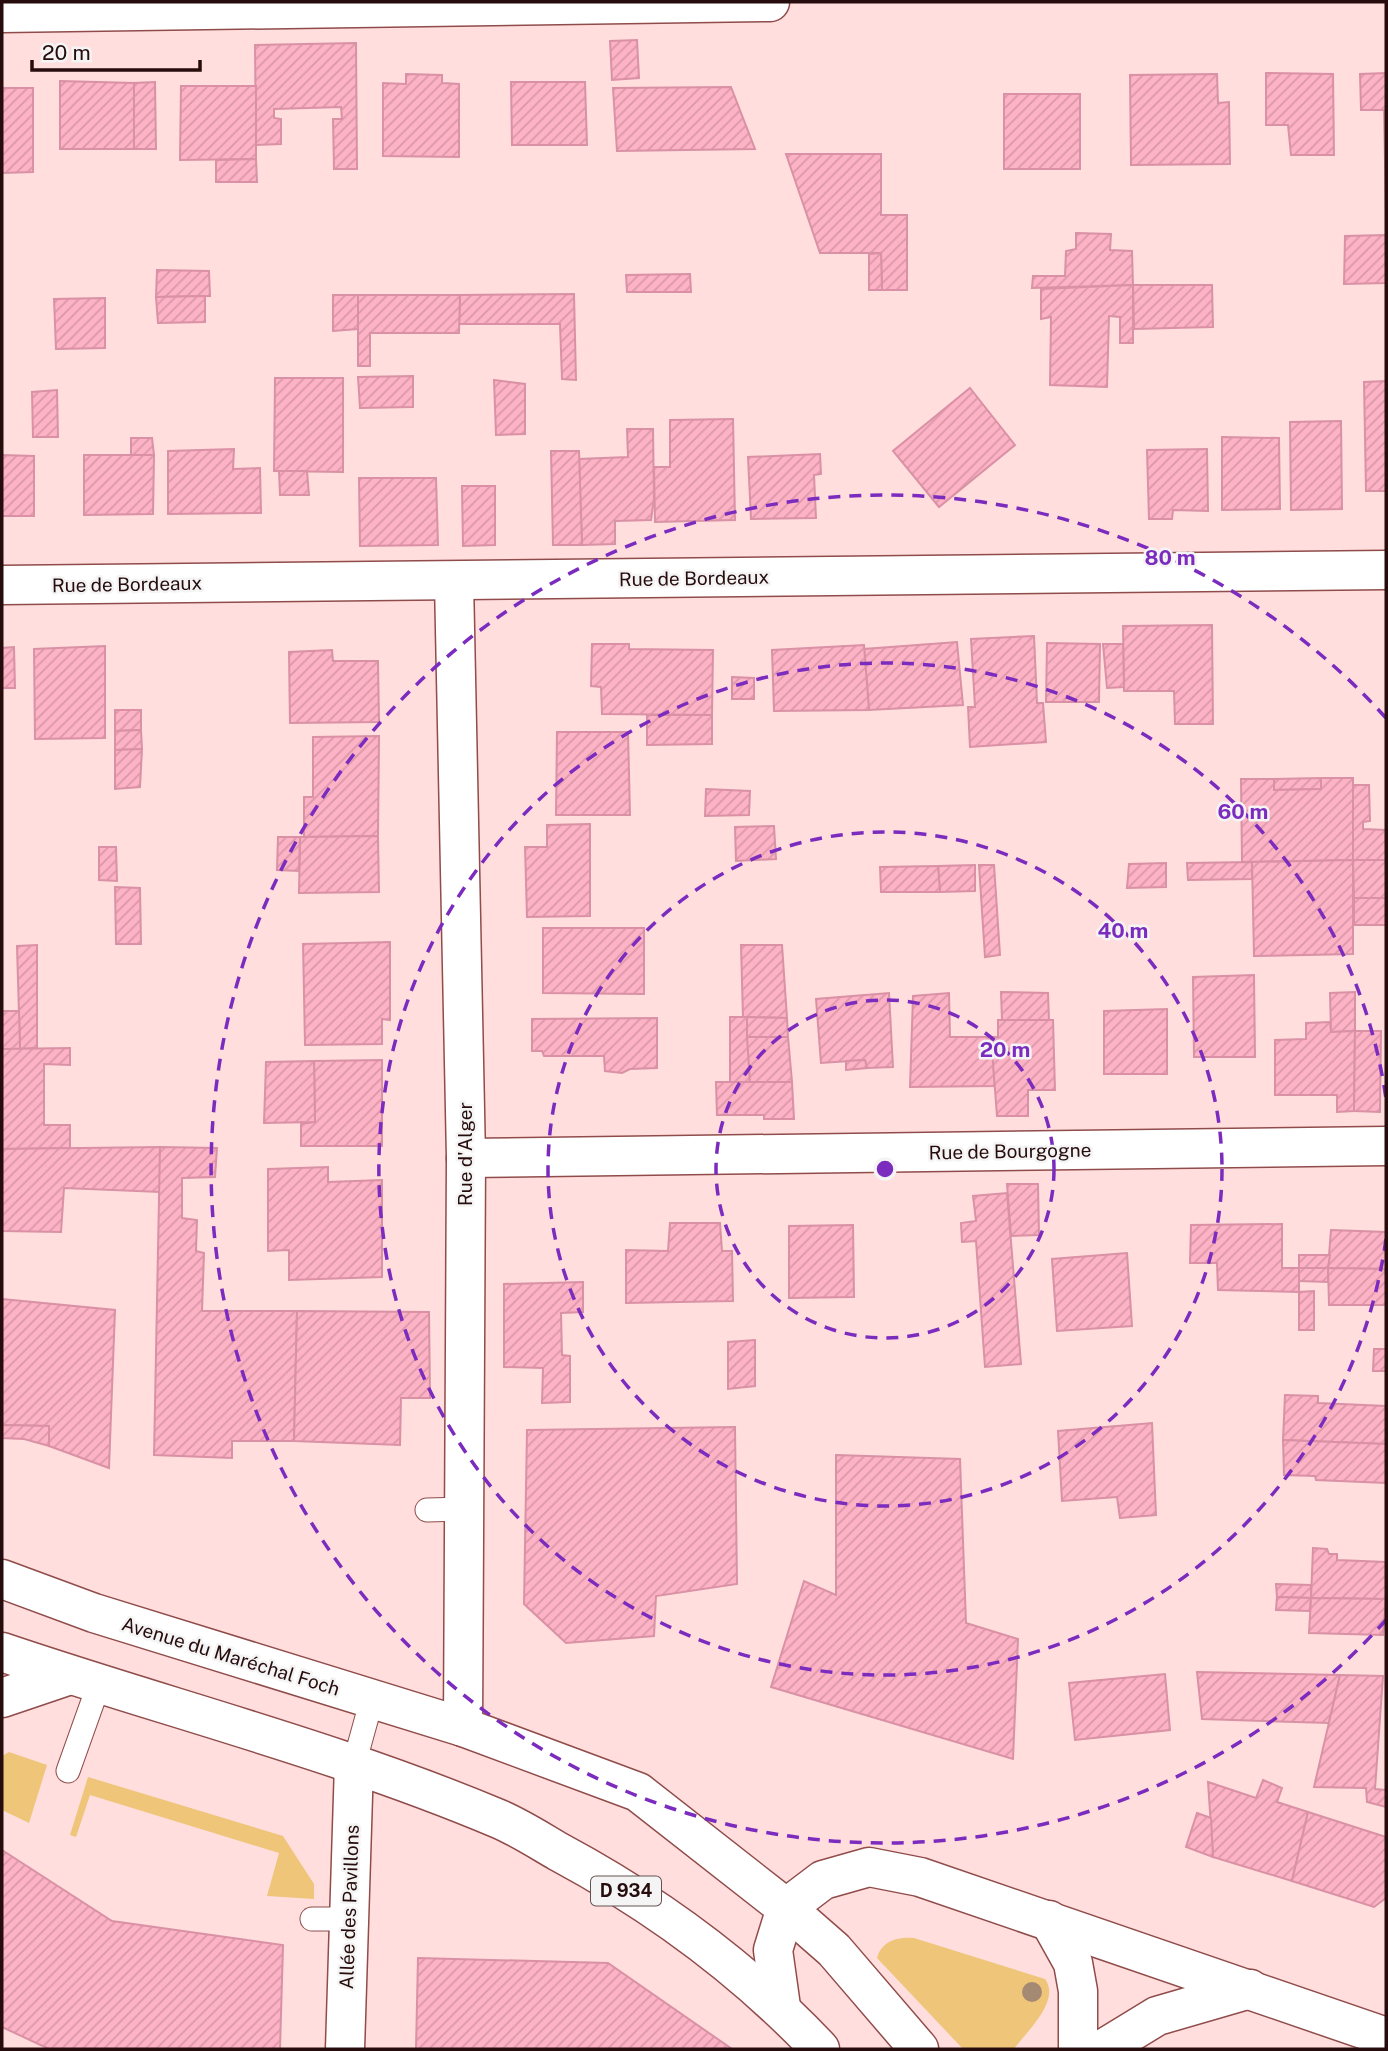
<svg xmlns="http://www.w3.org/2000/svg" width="1388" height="2051" viewBox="0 0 1388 2051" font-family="'Public Sans',sans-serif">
<defs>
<pattern id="building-hatch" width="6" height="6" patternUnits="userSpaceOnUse" patternTransform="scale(1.75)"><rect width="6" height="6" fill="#fdb2c5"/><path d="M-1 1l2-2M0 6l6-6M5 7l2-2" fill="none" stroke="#d998a8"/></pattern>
</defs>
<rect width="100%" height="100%" fill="#ffdedd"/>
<g fill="#eec579">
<polygon points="9,1752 47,1765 29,1823 2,1810 2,1756"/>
<polygon points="88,1777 283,1836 314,1884 314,1899 267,1896 279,1853 90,1795 76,1837 70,1835"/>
<path d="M914,1938L1045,1979C1061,2001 1027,2031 1014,2049H963L877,1958C882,1941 897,1937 914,1938Z"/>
</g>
<g fill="url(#building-hatch)" stroke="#da91a5" stroke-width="2">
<polygon points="637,40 639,78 612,80 610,41"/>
<polygon points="356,43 357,169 334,169 333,119 342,119 341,107 274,109 274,118 281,119 281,144 256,145 255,45"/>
<polygon points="1266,73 1333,74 1334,155 1291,155 1288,125 1266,125"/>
<polygon points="1386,73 1386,215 1384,110 1361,110 1360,74"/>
<polygon points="406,74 442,75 442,83 459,84 459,157 383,156 383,83 406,84"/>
<polygon points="1217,74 1218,103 1229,102 1230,164 1131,165 1130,75"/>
<polygon points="60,81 134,83 134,149 60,149"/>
<polygon points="155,82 156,149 134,149 134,83"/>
<polygon points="511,82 585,82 587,145 512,145"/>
<polygon points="181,86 256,86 256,159 180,160"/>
<polygon points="731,87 755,149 617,151 613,88"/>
<polygon points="2,88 33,88 33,172 2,173"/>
<rect x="1004" y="94" width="76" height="75"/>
<polygon points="786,154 881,154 881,215 907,215 907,290 882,290 881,253 820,253"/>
<polygon points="256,159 257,182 216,182 216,160"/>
<polygon points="1076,233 1111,234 1110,250 1132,251 1133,285 1032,288 1033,276 1065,276 1066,251 1076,249"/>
<polygon points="1386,235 1386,283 1344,284 1345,236"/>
<polygon points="881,253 882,290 869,290 869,254"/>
<polygon points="157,270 209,271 210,296 156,297"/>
<polygon points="690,274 691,292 627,292 626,275"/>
<polygon points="1133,285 1133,343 1120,343 1120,317 1109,316 1107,387 1050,385 1051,317 1041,319 1041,289"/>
<polygon points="1133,285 1212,285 1213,327 1134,329"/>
<polygon points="574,294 576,380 562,379 560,324 459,324 460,295"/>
<polygon points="333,295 358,295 358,329 333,331"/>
<polygon points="358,295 460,295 459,333 370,333 370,366 358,366"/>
<polygon points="205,296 205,322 158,323 156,297"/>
<polygon points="105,298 105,348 56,349 54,299"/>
<polygon points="413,376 413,407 360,408 358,377"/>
<polygon points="275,378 343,378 343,472 274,471"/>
<polygon points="494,380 525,384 525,434 496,435"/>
<polygon points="1386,381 1386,491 1366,491 1364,382"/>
<polygon points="970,388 1015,445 939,507 893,451"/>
<polygon points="57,390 58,437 33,437 32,392"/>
<polygon points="733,419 735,520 655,522 654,467 670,467 670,420"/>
<polygon points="1341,421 1342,509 1291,510 1290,422"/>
<polygon points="627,429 653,429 654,499 651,520 615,521 615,544 582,545 579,459 628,457"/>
<polygon points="1222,437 1279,438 1280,509 1222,510"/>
<polygon points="131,438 152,438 154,455 131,455"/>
<polygon points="234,449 233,469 260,468 261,513 168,514 168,451"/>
<polygon points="1207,449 1208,511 1173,510 1172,519 1149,519 1147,450"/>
<polygon points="551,451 579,451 582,545 553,545"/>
<polygon points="820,454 821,474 814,475 816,518 751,519 748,457"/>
<polygon points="2,455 34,456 34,516 2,516"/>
<polygon points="84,455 154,455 153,514 84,515"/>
<polygon points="279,471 307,471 309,495 280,495"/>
<polygon points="359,478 436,478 438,545 360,546"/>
<polygon points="462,486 495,486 495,545 463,546"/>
<polygon points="1212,625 1213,724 1175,724 1174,691 1124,691 1123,626"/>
<polygon points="1034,636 1037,703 1043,703 1046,742 970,747 968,707 975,707 971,639"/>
<polygon points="957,642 963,705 869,710 864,649"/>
<polygon points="1047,643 1100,644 1099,702 1046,702"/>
<polygon points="592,644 629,644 629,649 713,650 712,715 602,714 601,687 591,686"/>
<polygon points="1103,644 1123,644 1124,687 1107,688"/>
<polygon points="864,645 869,710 774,711 772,650"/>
<polygon points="105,646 105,738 35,739 34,649"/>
<polygon points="14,647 15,688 2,688 2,648"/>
<polygon points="332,650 333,661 378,661 379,722 290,723 289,652"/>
<polygon points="732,677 754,678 754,699 732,699"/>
<polygon points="115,710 141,710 141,730 115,731"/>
<polygon points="647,715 712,715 712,744 647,745"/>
<polygon points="141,730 142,749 115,750 115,731"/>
<polygon points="557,732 628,732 630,815 556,815"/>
<polygon points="379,736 378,836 304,837 304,797 313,797 313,737"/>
<polygon points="142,749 140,787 115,789 115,750"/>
<polygon points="1321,778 1321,789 1274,790 1274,779"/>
<polygon points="1321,778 1353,778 1353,860 1242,862 1241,779 1274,779 1274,790 1321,789"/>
<polygon points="1353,785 1369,785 1370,821 1363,822 1363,829 1386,830 1386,860 1353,860"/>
<polygon points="706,789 750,791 749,815 705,816"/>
<polygon points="590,824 590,916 527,917 525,847 547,847 547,825"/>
<polygon points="774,826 776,859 736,861 735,827"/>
<polygon points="378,836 379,892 299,893 300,837"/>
<polygon points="278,837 300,837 299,871 277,870"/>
<polygon points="99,847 116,847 117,881 99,880"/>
<polygon points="1353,860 1386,860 1386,898 1354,898"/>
<polygon points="1353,860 1353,954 1254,956 1252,862"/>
<polygon points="1252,862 1252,879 1188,880 1187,863"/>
<polygon points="1166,863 1166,887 1127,888 1129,864"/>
<polygon points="975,865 975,891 940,892 938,866"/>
<polygon points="979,865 994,865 1000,955 985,957"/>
<polygon points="938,866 940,892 881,892 880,867"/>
<polygon points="115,887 140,888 141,944 116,944"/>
<rect x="1354" y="898" width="32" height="27"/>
<polygon points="543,928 644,928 644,994 543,993"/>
<polygon points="390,942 390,1020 382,1019 382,1044 305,1045 303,944"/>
<polygon points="37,945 37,1048 20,1049 17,946"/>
<polygon points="741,945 782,945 787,1018 743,1017"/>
<polygon points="1254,975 1255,1057 1194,1057 1193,977"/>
<polygon points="1001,992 1048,993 1049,1020 1002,1020"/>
<polygon points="1355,992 1355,1031 1331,1032 1330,993"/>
<polygon points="889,993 893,1067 867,1068 865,1060 821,1063 816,999"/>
<polygon points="949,993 950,1037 991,1037 995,1086 910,1087 913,996"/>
<polygon points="1167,1009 1167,1074 1104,1074 1104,1011"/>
<polygon points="2,1011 19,1011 20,1049 2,1049"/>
<polygon points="730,1017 747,1017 750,1082 730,1082"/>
<polygon points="747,1017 787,1018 788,1037 747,1037"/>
<polygon points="657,1018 657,1068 630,1069 622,1073 605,1071 604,1056 544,1056 542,1051 532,1051 532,1019"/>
<polygon points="998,1020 1053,1020 1055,1090 1028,1090 1028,1116 997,1116 991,1037 998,1037"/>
<polygon points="1330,1022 1331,1032 1355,1031 1354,1111 1337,1112 1337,1095 1275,1095 1275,1040 1306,1039 1306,1023"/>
<polygon points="1355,1031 1381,1031 1380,1112 1354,1111"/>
<polygon points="747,1037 788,1037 792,1082 750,1082"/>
<polygon points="70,1048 70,1065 44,1064 44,1125 70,1125 70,1148 2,1149 2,1049"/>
<polygon points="382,1060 382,1146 301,1146 301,1124 315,1122 314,1061"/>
<polygon points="865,1060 867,1068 846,1070 846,1061"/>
<polygon points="314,1061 315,1122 264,1123 266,1062"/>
<polygon points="716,1082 792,1082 794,1119 764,1119 764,1115 717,1115"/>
<polygon points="160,1147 160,1192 64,1188 61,1232 2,1231 2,1149"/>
<polygon points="160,1147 217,1148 215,1177 182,1178 182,1218 197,1220 196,1251 204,1253 202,1311 297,1311 294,1441 232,1441 232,1458 154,1455"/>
<polygon points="328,1167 328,1182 382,1180 382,1277 289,1280 289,1250 268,1251 268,1169"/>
<polygon points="1007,1184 1038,1184 1039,1235 1011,1236"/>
<polygon points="1007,1193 1021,1364 985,1367 976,1241 962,1242 961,1223 976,1221 973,1196"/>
<polygon points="670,1223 720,1223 722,1251 732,1251 733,1301 626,1303 626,1250 668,1251"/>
<polygon points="1282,1224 1282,1268 1299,1268 1299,1292 1218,1290 1217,1263 1190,1263 1191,1225"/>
<polygon points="853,1225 854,1297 789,1298 789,1226"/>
<polygon points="1331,1230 1386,1232 1386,1269 1328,1268"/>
<polygon points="1127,1253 1132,1326 1057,1331 1052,1259"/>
<polygon points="1299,1255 1330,1255 1328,1268 1299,1268"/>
<polygon points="1299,1268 1328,1268 1328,1282 1299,1281"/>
<polygon points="1328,1268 1386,1269 1386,1305 1329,1305"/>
<polygon points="583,1282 583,1312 561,1313 562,1355 570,1356 570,1402 542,1403 543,1368 504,1367 504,1284"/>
<polygon points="1314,1291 1314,1330 1299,1330 1299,1292"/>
<polygon points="2,1299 115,1310 109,1468 49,1446 49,1426 2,1425"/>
<polygon points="297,1311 429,1312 430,1398 401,1398 400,1445 294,1441"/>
<polygon points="755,1340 755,1386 728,1389 728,1342"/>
<polygon points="1374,1349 1386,1349 1386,1371 1373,1371"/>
<polygon points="1285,1395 1318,1396 1318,1403 1386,1406 1386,1444 1283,1440"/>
<polygon points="1152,1423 1156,1515 1120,1518 1117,1497 1062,1501 1058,1431"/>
<polygon points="2,1425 49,1426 49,1446 24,1439 2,1438"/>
<polygon points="735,1427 737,1584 656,1596 654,1636 566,1643 524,1604 527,1430"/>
<polygon points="1283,1440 1386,1444 1386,1483 1316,1480 1315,1476 1284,1475"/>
<polygon points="836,1455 960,1459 966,1623 1018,1639 1013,1759 771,1687 804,1581 836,1595"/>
<polygon points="1313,1548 1327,1549 1329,1554 1337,1554 1337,1560 1386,1562 1386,1599 1311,1598"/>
<polygon points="1276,1584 1311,1585 1311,1598 1277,1597"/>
<polygon points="1277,1597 1311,1598 1310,1611 1276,1610"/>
<polygon points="1311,1598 1386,1599 1383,1635 1309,1633"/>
<polygon points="1197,1672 1340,1675 1329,1723 1202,1719"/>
<polygon points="1165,1674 1170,1730 1075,1740 1069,1683"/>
<polygon points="1340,1675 1383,1676 1375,1789 1386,1790 1386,1807 1367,1802 1366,1788 1314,1787"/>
<polygon points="1263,1780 1282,1788 1277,1802 1308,1812 1292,1881 1213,1857 1208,1782 1256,1798"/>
<polygon points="1308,1812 1386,1837 1386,1898 1374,1907 1292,1881"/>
<polygon points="1197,1813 1211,1818 1213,1857 1186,1847"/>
<polygon points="2,1850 112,1921 283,1945 280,2049 49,2049 2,2027"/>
<polygon points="418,1958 608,1963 732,2049 416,2049"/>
</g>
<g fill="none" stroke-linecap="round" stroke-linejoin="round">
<defs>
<g id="lane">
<polyline points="427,1510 465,1509"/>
<polyline points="354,1764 372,1699"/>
<polyline points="68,1771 99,1684"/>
<polyline points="312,1919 349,1919"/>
</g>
<g id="street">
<polyline points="2,13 770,2"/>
<polyline points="454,581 466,1158 463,1727"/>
<polyline points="2,585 1386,570"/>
<polyline points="466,1158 1386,1146"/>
<polyline points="345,2049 354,1764"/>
</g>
<g id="secondary">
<polyline points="2,1698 70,1675"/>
<polyline points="1049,1920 1073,1963 1078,1991 1078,2049"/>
<polyline points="781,2007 773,1950 786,1908 823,1880 869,1867 920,1877 1386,2037"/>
<polyline points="1103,2049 1157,2016 1250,1989"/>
</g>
<g id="primary">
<polyline points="2,1579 94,1613 463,1727 638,1792 786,1908 834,1950 919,2049"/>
<path d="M2,1652C167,1708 338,1751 499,1819C520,1828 540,1841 559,1852C656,1904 745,1970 820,2049"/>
</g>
</defs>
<use href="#lane" stroke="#8f4c4a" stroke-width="25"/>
<use href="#street" stroke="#8f4c4a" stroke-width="41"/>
<use href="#secondary" stroke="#8f4c4a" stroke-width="41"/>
<use href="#primary" stroke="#8f4c4a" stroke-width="41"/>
<use href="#lane" stroke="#fff" stroke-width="23"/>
<use href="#street" stroke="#fff" stroke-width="38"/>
<use href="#secondary" stroke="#fff" stroke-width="38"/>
<use href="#primary" stroke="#fff" stroke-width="38"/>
</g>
<circle fill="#a58a73" cx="1032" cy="1992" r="10"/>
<g fill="none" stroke="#7b2cbf" stroke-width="3.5" stroke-dasharray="12 9">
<circle cx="885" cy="1169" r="169"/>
<circle cx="885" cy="1169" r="337"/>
<path d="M1386 1239A506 506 0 1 1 1386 1099"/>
<path d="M1386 1620A674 674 0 1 1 1386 718"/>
</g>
<g text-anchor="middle" stroke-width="5" stroke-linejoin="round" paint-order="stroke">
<rect fill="#f4f4f4" stroke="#645252" stroke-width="2" x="591" y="1876.5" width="70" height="29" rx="5"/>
<g font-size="18" font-weight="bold" fill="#270c0d">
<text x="626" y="1897">D 934</text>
</g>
<g font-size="19" fill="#270c0d" stroke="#f4f4f4">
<text transform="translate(694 578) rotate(-1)" y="7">Rue de Bordeaux</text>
<text transform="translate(127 584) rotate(-1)" y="7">Rue de Bordeaux</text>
<text transform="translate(1010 1151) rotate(-1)" y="7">Rue de Bourgogne</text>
<text transform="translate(465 1154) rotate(-90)" y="7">Rue d'Alger</text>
<text transform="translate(231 1656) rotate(17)" y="7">Avenue du Maréchal Foch</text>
<text transform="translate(349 1907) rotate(-88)" y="7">Allée des Pavillons</text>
</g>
</g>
<circle cx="885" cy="1169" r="10" fill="#7b2cbf" stroke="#f4f4f4" stroke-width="3.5"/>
<g font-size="21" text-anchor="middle" font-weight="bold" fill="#7b2cbf" stroke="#f4f4f4" stroke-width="5" stroke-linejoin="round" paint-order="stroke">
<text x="1170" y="565">80 m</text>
<text x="1243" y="819">60 m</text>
<text x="1123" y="938">40 m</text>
<text x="1005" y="1057">20 m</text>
</g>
<rect width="1388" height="2051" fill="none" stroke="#270c0d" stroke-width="7"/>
<path d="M32 60v10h168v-10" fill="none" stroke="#270c0d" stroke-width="3.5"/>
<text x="42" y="60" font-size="21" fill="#270c0d" stroke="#f4f4f4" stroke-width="5" paint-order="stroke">20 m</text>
</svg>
